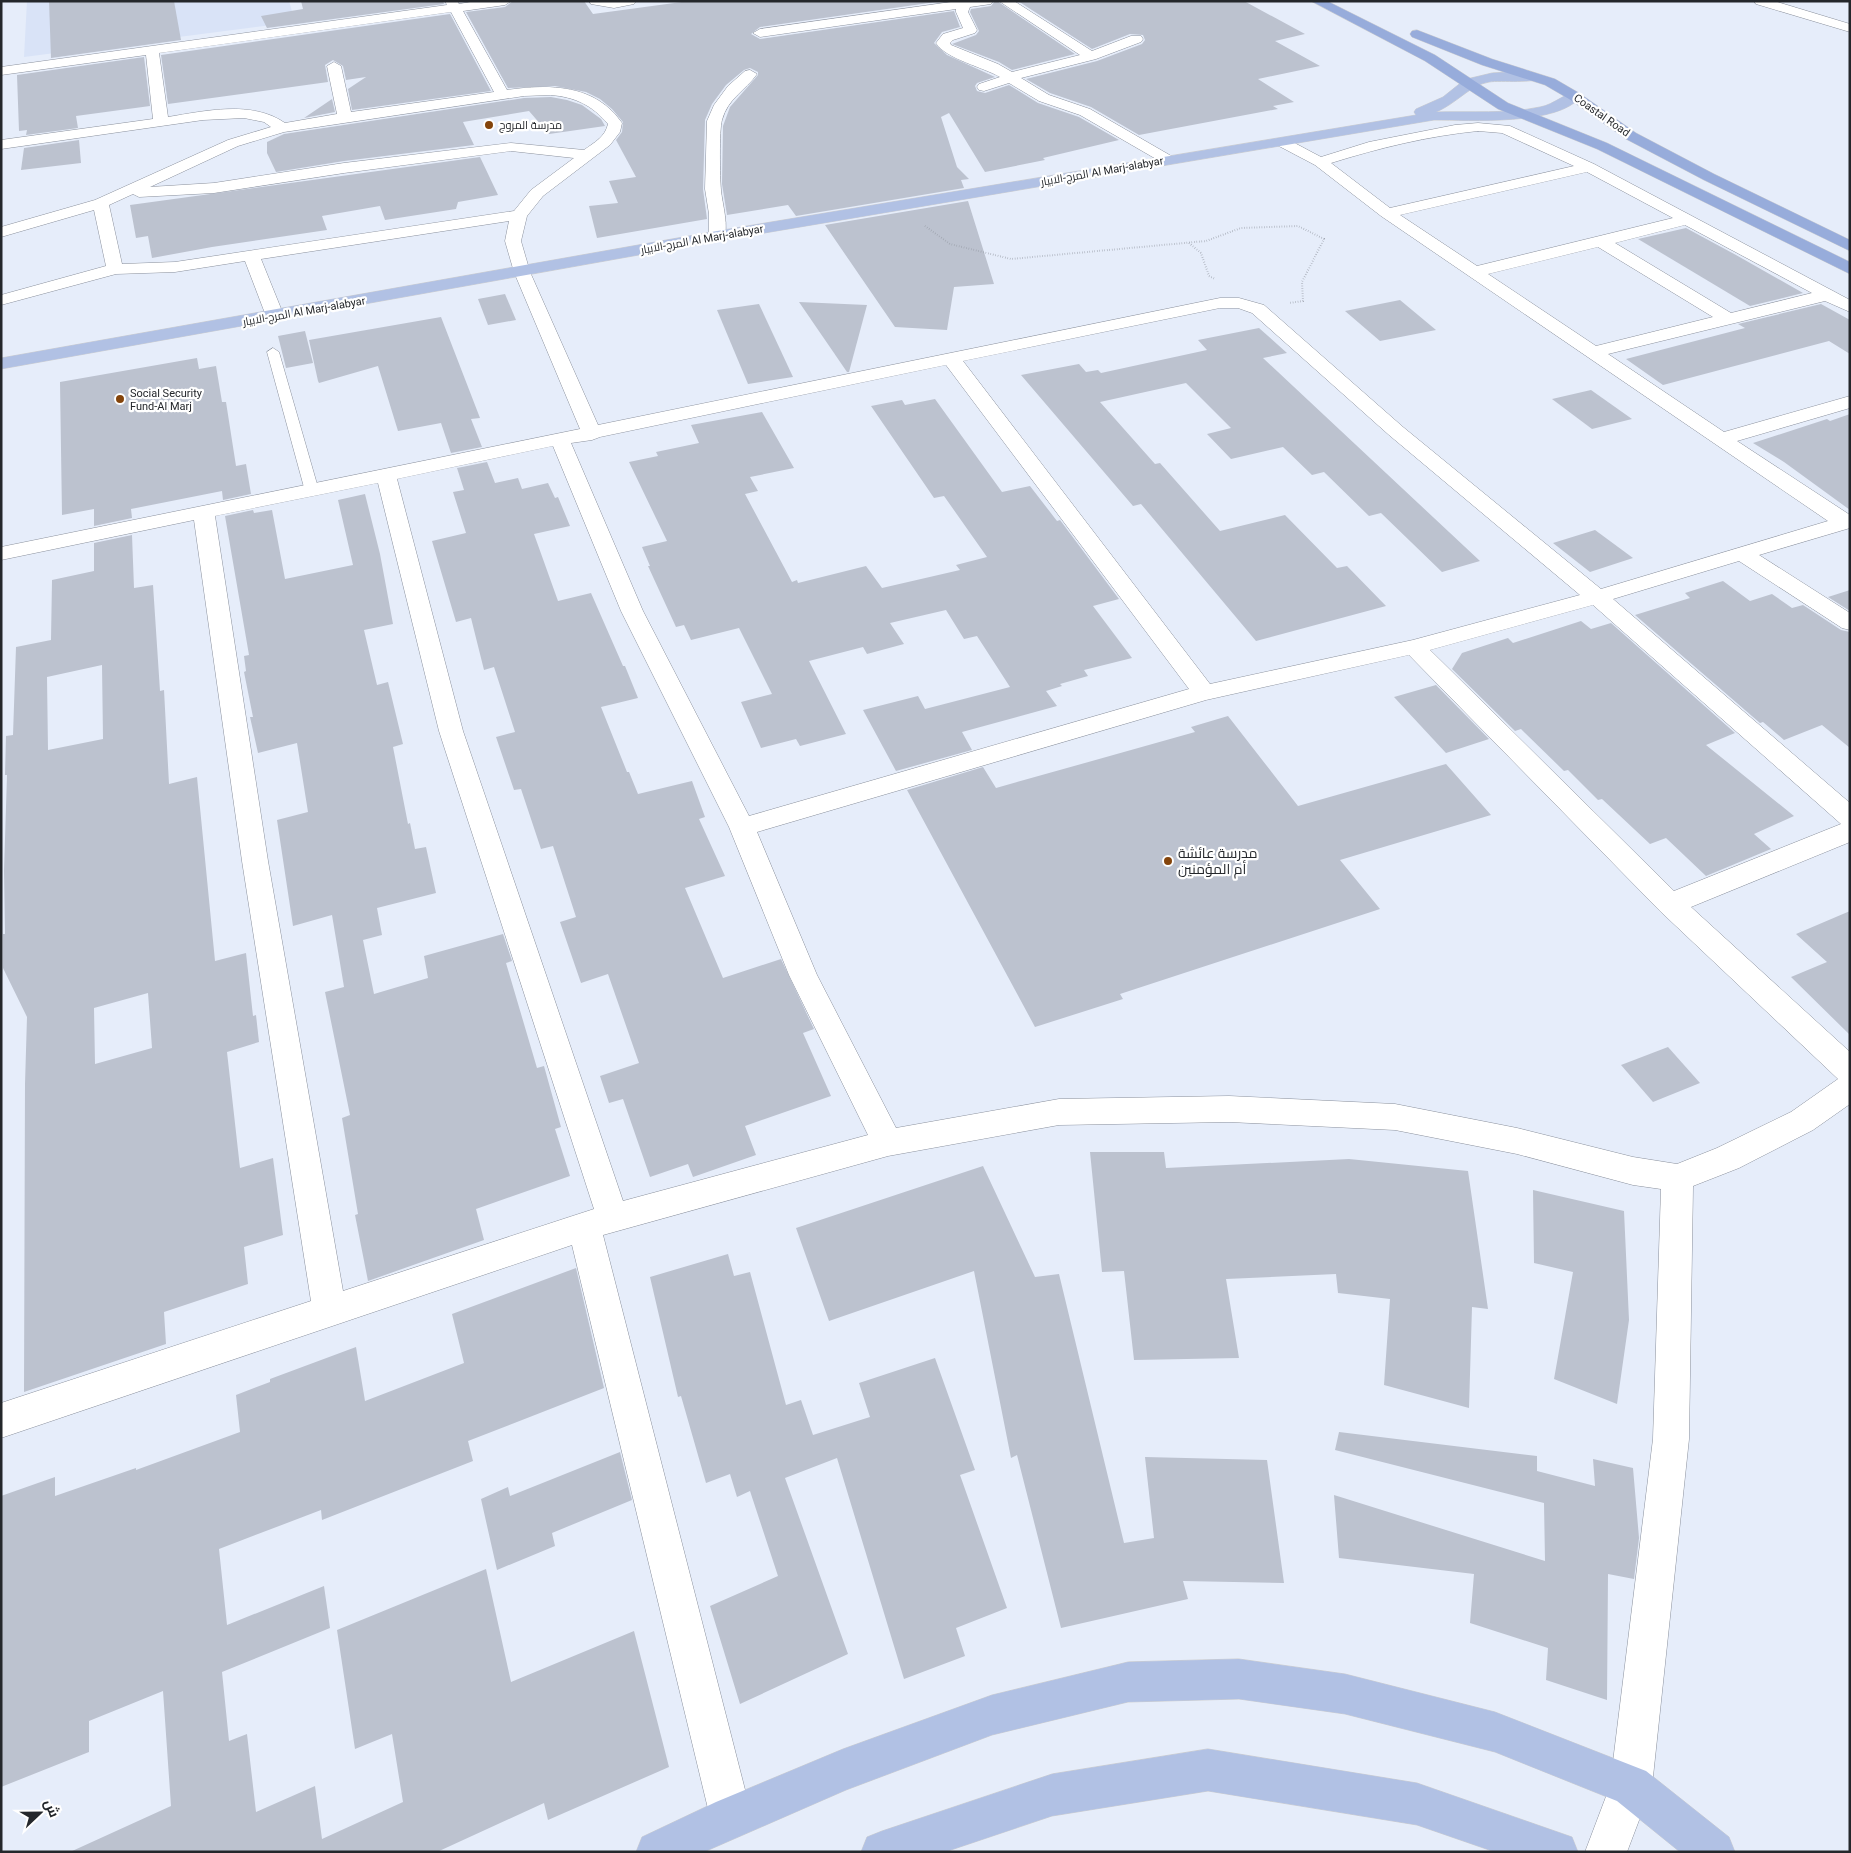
<svg xmlns="http://www.w3.org/2000/svg" width="1851" height="1853" viewBox="0 0 1851 1853" font-family="Roboto,Cairo,sans-serif">
<rect width="100%" height="100%" fill="#e6edfa"/>
<polygon fill="#d9e3f7" points="27,1 289,1 295,22 24,57"/>
<g fill="#bcc2cf" fill-rule="evenodd">
<polygon points="49,1 174,1 181,40 51,58"/>
<polygon points="301,1 443,1 444,4 267,28 261,16 303,9"/>
<polygon points="513,1 584,1 593,14 689,1 943,1 760,27 751,34 760,39 954,11 960,27 942,32 934,43 947,55 995,77 977,83 975,86 977,91 985,93 1009,85 1038,103 1079,117 1119,140 1043,158 1045,160 985,172 949,113 941,117 957,167 969,179 961,180 964,188 796,216 788,205 727,215 722,184 723,126 730,107 758,75 758,72 750,68 744,70 726,85 712,104 705,120 703,189 707,219 597,238 589,206 618,203 609,181 636,177 616,140 622,132 623,122 612,109 600,99 586,92 555,86 508,88 466,12 505,7"/>
<polygon points="995,1 997,1 1075,54 1012,70 999,62 952,44 976,35 979,31 970,12 971,9 991,6"/>
<polygon points="1018,1 1244,1 1305,34 1275,41 1320,66 1258,79 1294,102 1273,106 1278,109 1139,135 1091,107 1050,93 1026,79 1097,61 1142,44 1145,40 1143,35 1130,34 1092,49"/>
<polygon points="450,14 491,91 352,110 348,89 366,77 346,80 343,66 333,60 325,65 328,82 168,104 161,55"/>
<polygon points="144,57 150,106 76,116 78,128 26,135 27,130 19,131 17,75"/>
<polygon points="551,97 567,100 582,105 601,119 605,126 549,134 529,111 463,122 474,145 344,161 276,172 267,153 267,142 284,134 524,98"/>
<polygon points="332,99 335,112 304,118"/>
<polygon points="79,140 81,163 21,170 24,148"/>
<polygon points="480,157 498,195 458,202 456,209 385,220 380,206 322,216 327,230 212,247 152,258 148,236 136,238 130,205"/>
<polygon points="968,201 994,284 954,287 947,330 895,327 825,225"/>
<polygon points="1686,228 1736,255 1803,293 1750,306 1638,239"/>
<polygon points="505,294 516,320 488,325 478,299"/>
<polygon points="1400,300 1436,330 1380,341 1345,311"/>
<polygon points="799,302 867,305 849,372 847,372"/>
<polygon points="759,304 793,377 748,384 717,310"/>
<polygon points="1821,304 1850,320 1850,354 1829,341 1663,385 1626,359 1745,328 1738,324"/>
<polygon points="441,317 480,418 471,419 482,447 451,453 441,423 398,431 378,366 319,383 318,381 309,340"/>
<polygon points="1259,328 1287,353 1263,358 1480,561 1442,572 1381,513 1369,516 1324,472 1312,475 1283,447 1231,459 1207,434 1231,428 1186,383 1100,402 1155,464 1160,463 1220,531 1285,515 1337,568 1347,566 1386,606 1256,641 1141,504 1133,506 1021,375 1079,364 1086,372 1098,370 1101,373 1207,350 1198,340"/>
<polygon points="305,331 313,363 286,368 278,336"/>
<polygon points="197,358 199,369 216,366 222,402 226,402 236,466 246,464 251,494 223,500 222,491 131,509 132,518 94,526 94,509 62,515 60,382"/>
<polygon points="1591,390 1632,419 1592,429 1552,399"/>
<polygon points="935,399 1002,492 1030,486 1057,521 1060,520 1119,599 1093,606 1132,658 1084,670 1088,676 1060,684 1062,686 1046,691 1057,706 962,732 972,750 896,771 863,710 918,696 925,709 1010,687 977,636 964,639 946,610 890,623 904,644 867,654 863,647 809,661 846,734 800,746 796,739 761,748 741,702 772,694 739,628 691,640 684,625 676,627 648,566 650,566 642,547 667,541 629,462 658,456 656,452 699,443 691,425 762,412 794,468 750,477 758,491 745,494 792,582 797,580 798,583 866,566 882,588 960,570 956,565 987,557 944,496 934,498 871,406 902,400 905,405"/>
<polygon points="1850,414 1850,510 1784,462 1753,443 1827,419 1830,421"/>
<polygon points="487,462 495,483 518,478 522,489 548,483 555,498 558,497 570,526 534,534 558,601 591,593 623,666 625,666 638,698 601,707 627,772 629,772 638,794 692,781 705,817 699,819 725,876 685,888 723,978 781,959 814,1029 803,1033 831,1096 745,1126 756,1155 693,1177 688,1164 650,1177 623,1099 609,1103 600,1076 639,1063 608,974 581,983 560,922 576,917 553,846 541,849 521,789 514,790 496,737 515,732 494,667 484,670 471,618 456,622 432,541 466,533 453,492 464,490 457,468"/>
<polygon points="365,494 380,554 393,624 364,630 377,685 388,682 403,744 393,747 408,824 410,823 415,849 426,847 436,893 377,908 382,935 363,940 374,994 428,978 424,956 503,934 512,961 506,963 537,1068 544,1066 561,1127 555,1129 570,1176 476,1209 484,1240 368,1281 355,1215 358,1214 342,1118 350,1115 325,992 344,987 332,915 293,926 277,820 308,812 297,743 258,753 250,717 253,717 244,672 246,671 244,656 249,655 225,516 253,510 254,513 272,510 285,579 353,565 338,500"/>
<polygon points="1595,530 1633,558 1590,572 1553,543"/>
<path d="M132,535L134,588L153,585L160,691L164,690L169,784L197,777L215,961L246,953L253,1016L256,1015L259,1042L227,1052L240,1168L273,1158L283,1235L244,1247L248,1284L164,1312L166,1344L24,1392L25,1084L27,1017L3,968V934H5L4,871L7,775H5L6,736L13,735L16,647L51,640L52,580L94,571V543ZM102,665L103,739L48,750L47,677ZM148,993L152,1048L95,1064L94,1008Z"/>
<polygon points="1723,581 1750,601 1772,594 1792,608 1803,605 1841,630 1850,632 1850,748 1822,725 1784,740 1763,722 1760,723 1635,615 1690,598 1685,593"/>
<polygon points="1850,590 1850,611 1828,597"/>
<polygon points="1581,621 1591,629 1611,623 1735,733 1706,745 1794,816 1754,834 1771,849 1706,876 1666,838 1650,844 1602,799 1598,800 1568,770 1564,771 1521,729 1515,731 1452,669 1462,653 1508,638 1513,643"/>
<polygon points="1436,685 1489,739 1446,753 1394,697"/>
<polygon points="1228,716 1298,806 1446,764 1491,815 1340,860 1380,909 1120,994 1123,999 1035,1027 907,790 983,767 996,788 1195,732 1191,727"/>
<polygon points="1850,911 1850,1035 1791,977 1827,962 1796,934"/>
<polygon points="1668,1047 1700,1083 1653,1102 1621,1065"/>
<polygon points="1090,1152 1164,1152 1166,1168 1349,1159 1468,1171 1488,1309 1472,1307 1469,1408 1384,1385 1390,1299 1338,1293 1336,1274 1226,1279 1239,1358 1134,1360 1124,1271 1102,1272"/>
<polygon points="983,1166 1035,1277 1059,1274 1124,1543 1154,1538 1145,1457 1267,1460 1284,1583 1183,1581 1188,1599 1061,1628 1017,1455 1011,1458 974,1271 829,1321 796,1228"/>
<polygon points="1533,1190 1624,1211 1629,1320 1617,1404 1554,1379 1573,1272 1534,1263"/>
<polygon points="728,1254 734,1276 750,1272 786,1405 801,1400 813,1435 870,1417 859,1383 935,1358 975,1470 960,1475 1007,1608 956,1628 965,1656 904,1679 837,1458 785,1478 848,1654 740,1704 710,1606 778,1576 750,1491 737,1497 730,1474 706,1483 681,1396 678,1397 650,1277"/>
<polygon points="576,1268 604,1388 468,1441 473,1461 322,1520 321,1510 219,1549 227,1625 324,1586 330,1628 222,1672 229,1741 247,1734 256,1812 315,1786 322,1839 403,1802 392,1734 355,1749 337,1630 486,1569 511,1682 634,1631 669,1767 548,1820 544,1803 437,1852 70,1852 171,1806 163,1691 89,1721 89,1752 1,1787 1,1496 55,1477 55,1496 136,1468 136,1470 240,1432 236,1395 270,1382 270,1379 356,1347 365,1401 464,1363 452,1314"/>
<polygon points="1339,1432 1537,1456 1537,1471 1595,1486 1593,1459 1633,1468 1639,1538 1634,1579 1608,1574 1607,1700 1546,1680 1548,1648 1470,1623 1474,1574 1339,1558 1334,1495 1545,1561 1544,1503 1335,1450"/>
<polygon points="620,1452 632,1500 552,1533 555,1546 497,1570 481,1499 508,1487 510,1496"/>
</g>
<g fill="none" stroke-linecap="round" stroke-linejoin="round">
<defs>
<polygon id="service" points="273,348 279,352 319,491 317,494 312,495 305,491 267,352"/>
<g id="minor">
<path d="M445,1H457L459,4L476,1H511L505,5L463,11L507,90C550,84 595,84 622,123L620,132L610,145L543,196L527,216L521,241L530,272L598,425L1220,298H1239L1264,305L1403,427L1601,589L1828,521L1381,216L1315,165L1277,145L1275,142L1277,139H1287L1321,157L1369,142L1455,125L1478,123L1510,126L1594,164L1850,300V312L1825,301L1608,354L1724,432L1850,396V408L1737,441L1850,515V528L1759,555L1850,613V630L1842,628L1739,561L1613,599L1850,803V842L1691,907L1850,1052V1104L1813,1130L1739,1168L1693,1186L1689,1439L1652,1786L1627,1852H1585L1610,1786L1653,1439L1661,1189L1633,1185L1517,1154L1395,1130L1229,1122L1059,1125L888,1156L603,1235L752,1817L746,1832L731,1838L716,1832L710,1817L572,1245L1,1438V1403L311,1301L242,861L194,520L1,560V547L580,429L514,272L505,241L509,221L261,259L284,316L281,320L275,321L269,320L266,316L245,261L175,272L116,274L1,305V295L106,266L94,210L1,237V227L95,200L228,140L271,127L264,122L244,118L203,120L1,149V140L153,119L146,55L1,75V67L447,5ZM451,12L494,92L351,112L341,66L334,62L327,66L337,114L285,123C252,100 205,111 168,117L159,53ZM551,95C575,97 592,105 608,124C605,137 595,142 584,150L511,143L344,163L214,183L150,187L238,146L284,132L524,96ZM1478,131L1502,133L1574,166L1390,208L1331,163C1379,148 1428,136 1478,131ZM511,151L574,158L531,190L514,211L175,262L122,264L109,205L133,194L139,197L214,193L344,173ZM1587,172L1673,218L1477,266L1400,215ZM1685,225L1812,293L1731,313L1615,243ZM1598,247L1713,317L1596,346L1488,274ZM1220,308H1238L1252,313L1389,435L1580,595L1413,640L1210,684L963,361ZM946,365L1189,689L749,816L643,611L571,443L592,440L600,437ZM553,446L621,611L729,827L789,975L868,1135L623,1201L463,731L397,479ZM378,483L439,731L594,1209L343,1291L268,861L215,516ZM1593,605L1841,824L1674,891L1430,650ZM1409,655L1660,911L1838,1079L1791,1112L1717,1148L1677,1164L1633,1157L1517,1128L1395,1104L1229,1096L1059,1099L896,1128L817,975L757,832L1206,700Z"/>
<polygon points="589,1 636,1 634,4 614,8 591,4"/>
<path d="M958,1H993L991,4L970,7L968,12L977,30L975,33L953,40L950,43L951,45L998,64L1012,72L1080,55L999,1H1014L1092,51L1131,36H1141L1143,39L1141,42L1096,59L1021,78L1049,95L1090,109L1173,157L1176,160L1173,163H1163L1080,115L1039,101L1009,83L984,91L979,90L977,87L979,84L1000,77C983,67 946,59 936,43L943,34L963,28L956,12V9L760,37L753,33L760,29Z"/>
<polygon points="1754,1 1774,1 1850,24 1850,32 1756,4"/>
<path d="M750,70L757,74C745,91 728,98 722,120C719,130 720,178 721,190C722,203 730,229 723,239H711L709,236V214L705,189L707,121L714,105L728,86L745,71Z"/>
</g>
<g id="primary">
<path d="M1510,72L1535,73L1542,77C1536,84 1501,80 1489,82C1470,85 1456,104 1436,112C1470,111 1507,114 1540,107C1554,105 1568,90 1579,93L1581,96C1560,126 1469,120 1434,120L717,241L1,369V358L717,231L1416,115L1414,112L1416,109L1443,97L1463,81L1471,78L1492,73Z"/>
<polygon points="1239,1659 1345,1674 1495,1712 1646,1771 1729,1837 1735,1852 1680,1852 1617,1801 1495,1752 1345,1714 1239,1699 1128,1702 992,1735 846,1790 704,1852 636,1852 642,1837 716,1802 843,1749 992,1695 1128,1662"/>
<polygon points="1208,1749 1417,1783 1572,1837 1578,1852 1495,1852 1417,1825 1208,1791 1052,1816 945,1852 861,1852 867,1837 882,1831 1052,1774"/>
</g>
<g id="trunk">
<polygon points="1311,1 1327,1 1435,55 1508,103 1607,143 1850,262 1850,274 1597,149 1498,109 1425,61"/>
<polygon points="1417,30 1492,59 1555,79 1579,93 1636,133 1714,174 1850,240 1850,251 1704,180 1626,139 1569,99 1545,85 1482,65 1412,37 1410,34 1412,31"/>
</g>
</defs>
<use href="#service" stroke="#8b919d" stroke-width="1"/>
<use href="#minor" stroke="#8b919d" stroke-width="1"/>
<use href="#primary" stroke="#cfcfd0" stroke-width="1"/>
<use href="#trunk" stroke="#cfcfd0" stroke-width="1"/>
<g stroke="#999ea8" stroke-width="2" stroke-dasharray="0.5 2" stroke-linecap="butt">
<polyline points="925,226 950,244 1011,259 1206,241 1241,228 1298,226 1324,239 1302,282 1303,301 1289,303"/>
<polyline points="1189,243 1201,253 1209,276 1215,279"/>
</g>
<use href="#service" fill="#fff" fill-rule="evenodd"/>
<use href="#minor" fill="#fff" fill-rule="evenodd"/>
<use href="#primary" fill="#b1c1e4" fill-rule="evenodd"/>
<use href="#trunk" fill="#97acdb" fill-rule="evenodd"/>
</g>
<g fill="#84440b" stroke="#fff" stroke-width="2">
<circle cx="489" cy="125" r="5"/>
<circle cx="120" cy="399" r="5"/>
<circle cx="1168" cy="861" r="5"/>
</g>
<g text-anchor="middle" stroke-width="4.5" stroke-linejoin="round" paint-order="stroke">
<g font-size="11" fill="#24272b" stroke="#fff">
<text transform="translate(1602 115) rotate(35)" y="4">Coastal Road</text>
<text transform="translate(1102 171) rotate(-10)" y="4">المرج-الابيار Al Marj-alabyar</text>
<text transform="translate(702 239) rotate(-10)" y="4">المرج-الابيار Al Marj-alabyar</text>
<text transform="translate(304 311) rotate(-10)" y="4">المرج-الابيار Al Marj-alabyar</text>
</g>
<g font-size="11" fill="#24272b" stroke="#fff" text-anchor="start">
<text x="499" y="129">مدرسة المروج</text>
<text x="130" y="397">Social Security<tspan x="130" dy="13">Fund-Al Marj</tspan></text>
</g>
<g font-size="14" fill="#24272b" stroke="#fff" text-anchor="start">
<text x="1178" y="858">مدرسة عائشة<tspan x="1178" dy="16">أم المؤمنين</tspan></text>
</g>
</g>
<rect width="1851" height="1853" fill="none" stroke="#24272b" stroke-width="5"/>
<g transform="translate(40 1813) rotate(68)" stroke="#ffffff" stroke-width="4" paint-order="stroke">
<path d="M0-4L9 19L0 12L-9 19Z" fill="#24272b"/>
<text y="-8" font-size="14" font-weight="bold" text-anchor="middle" fill="#24272b">ش</text>
</g>
</svg>
